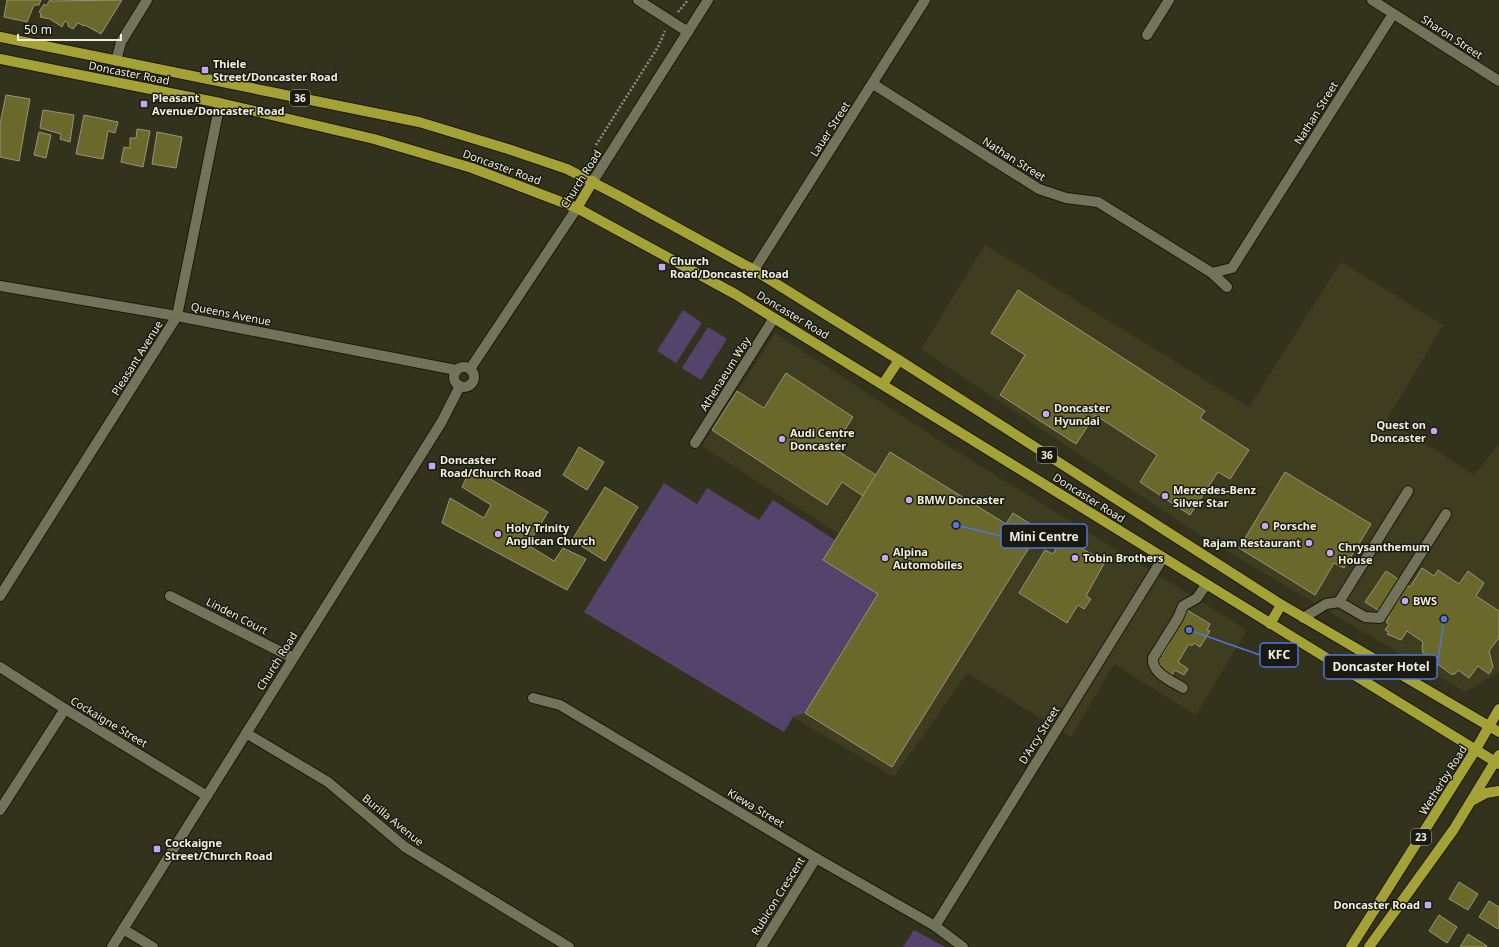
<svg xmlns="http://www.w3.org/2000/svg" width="1499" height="947" viewBox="0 0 1499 947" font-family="'Noto Sans',sans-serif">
<rect width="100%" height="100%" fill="#33331d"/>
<g fill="#3e3d20">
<polygon points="985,245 1249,407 1341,262 1443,325 1387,419 1474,475 1499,444 1499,672 1465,692 1195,532 921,349"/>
<polygon points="775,333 948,446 1247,630 1196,715 1114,664 1071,737 967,673 894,777 793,717 805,713 878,594 823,560 839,534 702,446"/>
</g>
<g fill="#54446c">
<polygon points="683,310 702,323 676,363 657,351"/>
<polygon points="708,327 727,339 701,380 682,368"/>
<polygon points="664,483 697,504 707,488 759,520 773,500 835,540 823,560 878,594 805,713 793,717 784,732 584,612"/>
<polygon points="914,930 945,947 903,947"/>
</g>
<g fill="#6a682a" stroke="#96967d">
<polygon points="7,0 41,0 39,5 34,5 27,22 4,17"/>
<polygon points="50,0 52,1 122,0 101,34 85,25 84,26 78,23 73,29 68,26 68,23 65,21 62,27 50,19 40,17 41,14 39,12 44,4 46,6"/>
<polygon points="6,95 30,99 19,161 0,157 0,124"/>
<polygon points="43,110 74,115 70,142 60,139 61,134 40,128"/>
<polygon points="84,115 118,122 115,133 108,131 103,159 76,154"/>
<polygon points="137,129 150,131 143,167 121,162 124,147 130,148 130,138 136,138"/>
<polygon points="39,132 51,135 46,158 34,155"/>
<polygon points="157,132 182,137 176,168 152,164"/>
<polygon points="1018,290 1205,411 1200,418 1249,450 1230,479 1218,472 1190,515 1140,482 1157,455 1095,415 1076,444 1000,395 1025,355 991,333"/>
<polygon points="786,373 853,417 833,448 876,475 863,496 842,482 827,505 712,430 737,391 764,408"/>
<polygon points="579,447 604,462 587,490 563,475"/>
<polygon points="890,452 1006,524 1013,513 1040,530 892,767 805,713 878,594 823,560"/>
<polygon points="471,468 548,512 528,545 554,561 563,548 586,559 567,590 442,523 450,498 484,518 491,505 462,487"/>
<polygon points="1285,472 1371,524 1344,568 1334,563 1315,595 1239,548"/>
<polygon points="605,487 638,507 605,561 572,540"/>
<polygon points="1063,537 1105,562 1086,596 1091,599 1084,609 1078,605 1067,623 1019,593 1045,550 1053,554"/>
<polygon points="1422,568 1434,576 1438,570 1459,584 1468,571 1484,583 1476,596 1499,611 1499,639 1498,639 1489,651 1493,667 1489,674 1478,666 1469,678 1458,670 1455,674 1451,674 1423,653 1422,648 1423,642 1407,631 1401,640 1387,634 1389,632 1385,630 1389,624 1386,622 1389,617 1365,602 1386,571 1410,587"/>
<polygon points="1187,610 1210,624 1207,630 1210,631 1200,647 1194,643 1192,646 1189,644 1178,662 1188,669 1184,675 1175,670 1172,675 1166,672 1164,675 1158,671 1161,665 1157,663 1159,660 1154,657 1157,652 1162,655 1169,644 1165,642"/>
<polygon points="1459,882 1478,894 1468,910 1449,899"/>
<polygon points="1489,901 1499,907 1499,927 1498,929 1479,917"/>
<polygon points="1439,915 1457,927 1447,943 1429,931"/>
<polygon points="1468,934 1487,946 1486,947 1460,947"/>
</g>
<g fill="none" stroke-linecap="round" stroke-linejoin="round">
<defs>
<g id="minor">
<polyline points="638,0 688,32"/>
<polyline points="1372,0 1499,81"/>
<polyline points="1147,35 1169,0"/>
<polyline points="116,61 121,42 147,0"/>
<polyline points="873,84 1039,189 1066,198 1098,202 1212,273 1227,287"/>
<polyline points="593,181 708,0"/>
<polyline points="754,270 925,0"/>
<polyline points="1212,273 1232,268 1393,14"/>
<polyline points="0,286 177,316 456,370"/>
<circle cx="464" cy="377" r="10"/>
<polyline points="470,369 577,208"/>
<polyline points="695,443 774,318"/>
<polyline points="0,596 177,316 220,103"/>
<polyline points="170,596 293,658"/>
<polyline points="1339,602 1408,491"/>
<polyline points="1303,618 1326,604 1339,602 1365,617 1380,618 1446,514"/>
<polyline points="0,667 65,709 207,796"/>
<path d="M1183,688C1172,681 1151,673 1153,658L1178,618L1183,606L1197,598L1206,585"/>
<polyline points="533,698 560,705 816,858 935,926 963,947"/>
<polyline points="246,733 328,782 405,847 569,947"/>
<polyline points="0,810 65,709"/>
<polyline points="935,926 1163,558"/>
<polyline points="123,929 153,947"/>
<polyline points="112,947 441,423 460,386"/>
<polyline points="761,947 816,858"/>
</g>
<g id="major">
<polyline points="0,37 419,122 508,149 567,169 623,198 754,270 899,360 1277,602 1499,732"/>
<polyline points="0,59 220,103 374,139 472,168 577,208 735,294 1499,764"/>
<polyline points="577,208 593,181"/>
<polyline points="883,384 899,360"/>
<polyline points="1270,624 1281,605"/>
<polyline points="1473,800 1486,793 1499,791"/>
<polyline points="1351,947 1476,749 1499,709"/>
<polyline points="1369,947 1454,829 1499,755"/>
</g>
</defs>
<use href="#minor" stroke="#1b1a06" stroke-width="12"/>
<use href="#major" stroke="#1b1a06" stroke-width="12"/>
<g stroke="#8e8e7c" stroke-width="2.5" stroke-dasharray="2 2" stroke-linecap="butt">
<polyline points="678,12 688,0"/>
<polyline points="596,145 658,47 665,31"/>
</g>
<use href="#minor" stroke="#73735c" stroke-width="10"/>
<use href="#major" stroke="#a4a137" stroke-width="10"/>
</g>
<g fill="#c3a7f2" stroke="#1a1a10" stroke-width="1.5">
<rect x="201" y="66" width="8" height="8" rx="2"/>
<rect x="140" y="100" width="8" height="8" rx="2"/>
<rect x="658" y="263" width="8" height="8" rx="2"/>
<circle cx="1046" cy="414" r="4"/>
<circle cx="1434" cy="431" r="4"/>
<circle cx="782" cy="439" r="4"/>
<rect x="428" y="462" width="8" height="8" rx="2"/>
<circle cx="1165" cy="496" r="4"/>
<circle cx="909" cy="500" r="4"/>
<circle cx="1265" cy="526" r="4"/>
<circle cx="498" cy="534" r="4"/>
<circle cx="1309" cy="543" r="4"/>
<circle cx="1330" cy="553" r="4"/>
<circle cx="885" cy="558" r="4"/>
<circle cx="1075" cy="558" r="4"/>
<circle cx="1405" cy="601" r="4"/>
<rect x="153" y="845" width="8" height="8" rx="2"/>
<rect x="1424" y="901" width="8" height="8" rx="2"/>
</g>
<g text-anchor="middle" stroke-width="3" stroke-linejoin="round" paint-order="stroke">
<g fill="#1a1a10" stroke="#afafa2" stroke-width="1">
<rect x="290" y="90" width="20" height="16" rx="3"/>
<rect x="1037" y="447" width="20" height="16" rx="3"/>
<rect x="1411" y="829" width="20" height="16" rx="3"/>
</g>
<g font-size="10" font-weight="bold" fill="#efefe1">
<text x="300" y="102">36</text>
<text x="1047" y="459">36</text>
<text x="1421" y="841">23</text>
</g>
<g font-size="11" fill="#efefe1" stroke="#1a1a10">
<text transform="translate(1452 37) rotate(33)" y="4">Sharon Street</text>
<text transform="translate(129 73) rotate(11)" y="4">Doncaster Road</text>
<text transform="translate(1316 113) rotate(-58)" y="4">Nathan Street</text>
<text transform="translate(830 129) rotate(-57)" y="4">Lauer Street</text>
<text transform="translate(1014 159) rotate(32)" y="4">Nathan Street</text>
<text transform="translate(502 167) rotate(20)" y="4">Doncaster Road</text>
<text transform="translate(581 179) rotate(-58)" y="4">Church Road</text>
<text transform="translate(231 314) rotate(11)" y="4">Queens Avenue</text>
<text transform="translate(793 315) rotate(31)" y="4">Doncaster Road</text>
<text transform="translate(137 358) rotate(-58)" y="4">Pleasant Avenue</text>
<text transform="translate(725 374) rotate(-58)" y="4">Athenaeum Way</text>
<text transform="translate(1089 498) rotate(32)" y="4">Doncaster Road</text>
<text transform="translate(237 616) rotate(27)" y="4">Linden Court</text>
<text transform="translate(277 661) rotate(-58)" y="4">Church Road</text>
<text transform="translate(109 722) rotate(31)" y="4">Cockaigne Street</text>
<text transform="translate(1039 735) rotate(-58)" y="4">D'Arcy Street</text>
<text transform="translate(1443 780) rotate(-58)" y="4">Wetherby Road</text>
<text transform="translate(756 808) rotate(31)" y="4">Kiewa Street</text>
<text transform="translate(393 820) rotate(39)" y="4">Burilla Avenue</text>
<text transform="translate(778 896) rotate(-58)" y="4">Rubicon Crescent</text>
</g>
<g font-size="11" font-weight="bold" fill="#efefe1" stroke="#1a1a10" text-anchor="start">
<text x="213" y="68">Thiele<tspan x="213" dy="13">Street/Doncaster Road</tspan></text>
<text x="152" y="102">Pleasant<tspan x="152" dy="13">Avenue/Doncaster Road</tspan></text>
<text x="670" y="265">Church<tspan x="670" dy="13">Road/Doncaster Road</tspan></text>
<text x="1054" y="412">Doncaster<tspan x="1054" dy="13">Hyundai</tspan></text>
<text x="1426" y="429" text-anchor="end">Quest on<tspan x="1426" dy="13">Doncaster</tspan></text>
<text x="790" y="437">Audi Centre<tspan x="790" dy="13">Doncaster</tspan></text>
<text x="440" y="464">Doncaster<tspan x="440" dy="13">Road/Church Road</tspan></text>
<text x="1173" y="494">Mercedes-Benz<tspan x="1173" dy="13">Silver Star</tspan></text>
<text x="917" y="504">BMW Doncaster</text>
<text x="1273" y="530">Porsche</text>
<text x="506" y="532">Holy Trinity<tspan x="506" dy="13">Anglican Church</tspan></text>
<text x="1301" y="547" text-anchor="end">Rajam Restaurant</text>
<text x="1338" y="551">Chrysanthemum<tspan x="1338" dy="13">House</tspan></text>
<text x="893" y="556">Alpina<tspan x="893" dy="13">Automobiles</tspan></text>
<text x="1083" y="562">Tobin Brothers</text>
<text x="1413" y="605">BWS</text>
<text x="165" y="847">Cockaigne<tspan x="165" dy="13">Street/Church Road</tspan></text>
<text x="1420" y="909" text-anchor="end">Doncaster Road</text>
</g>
</g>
<path fill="none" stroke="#5276da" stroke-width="1.5" d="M956 525L1001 536M1189 630L1260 655M1444 619L1437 667"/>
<g fill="#5276da" stroke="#1a1a10" stroke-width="1.5">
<circle cx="956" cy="525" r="4"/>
<circle cx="1189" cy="630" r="4"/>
<circle cx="1444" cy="619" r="4"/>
</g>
<g fill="#1a1a10" stroke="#5276da" stroke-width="1.5">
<rect x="1001" y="524" width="86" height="24" rx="4"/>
<rect x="1260" y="643" width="38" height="24" rx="4"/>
<rect x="1324" y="655" width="113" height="24" rx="4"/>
</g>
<g font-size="12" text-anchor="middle" font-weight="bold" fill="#efefe1">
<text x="1044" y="541">Mini Centre</text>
<text x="1279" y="659">KFC</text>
<text x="1381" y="671">Doncaster Hotel</text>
</g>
<path d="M18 34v6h103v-6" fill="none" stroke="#efefe1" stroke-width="2"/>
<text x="24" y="34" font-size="12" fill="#efefe1" stroke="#1a1a10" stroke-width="3" paint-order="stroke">50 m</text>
</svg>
